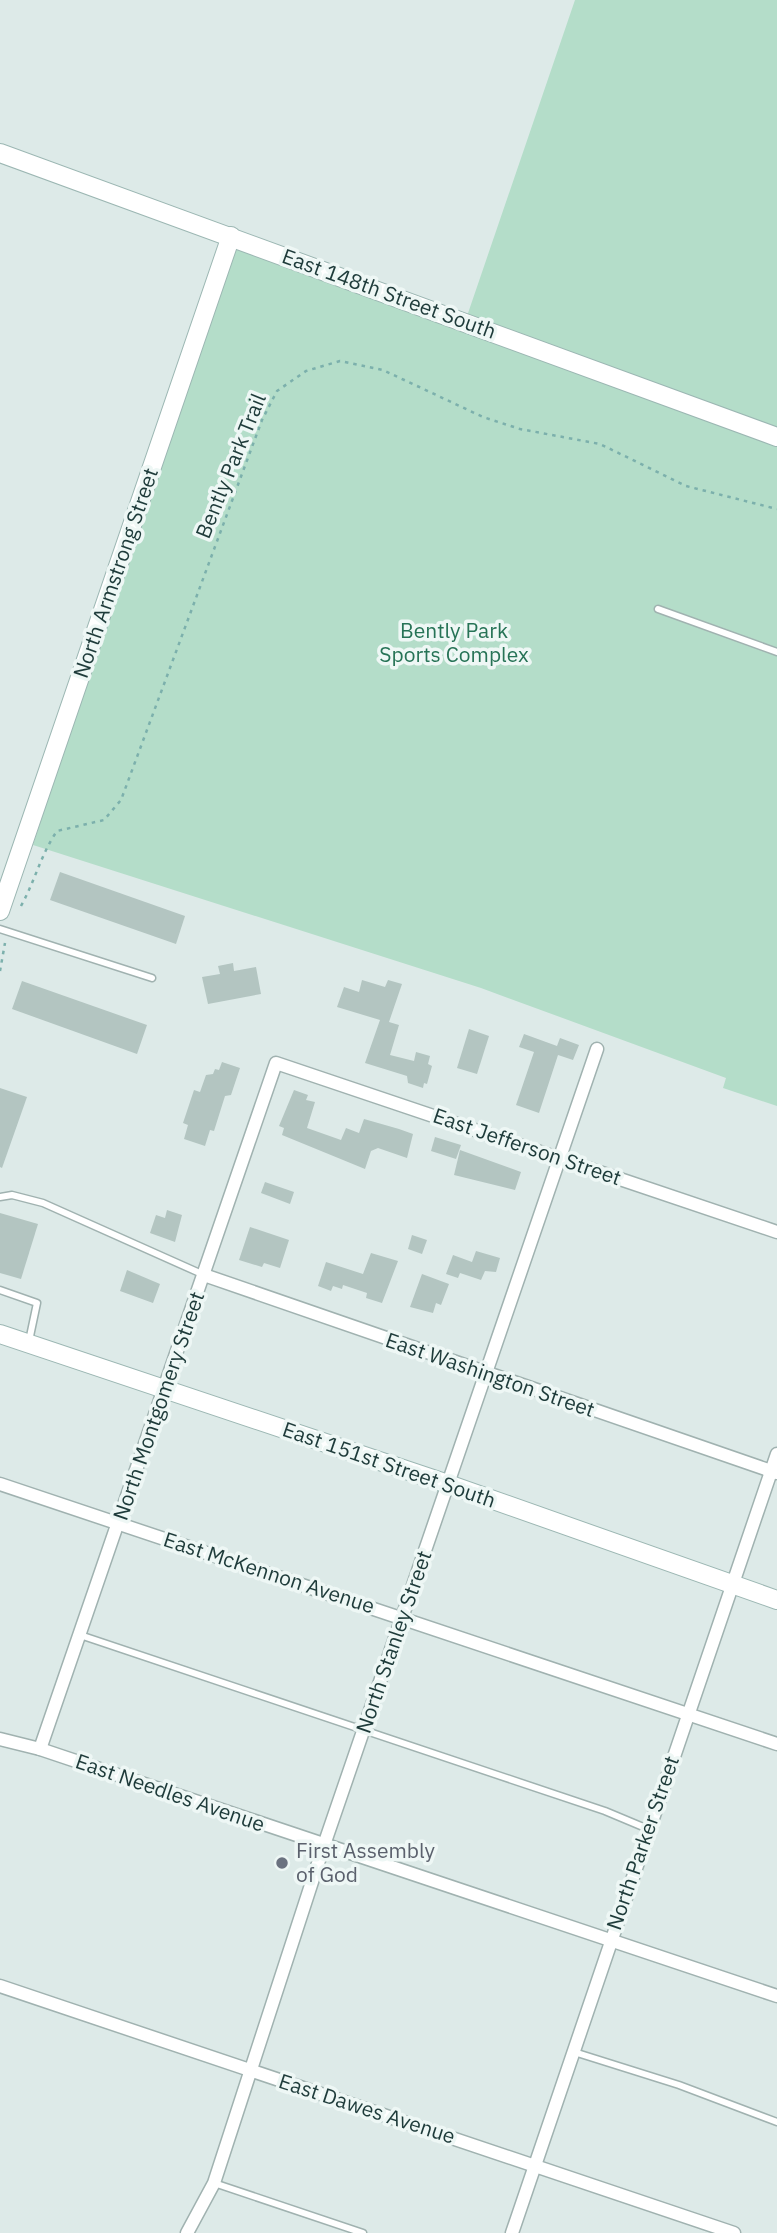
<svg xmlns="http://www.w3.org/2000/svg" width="777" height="2233" viewBox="0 0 777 2233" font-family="'IBM Plex Sans',sans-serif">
<rect width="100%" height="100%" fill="#ddeae8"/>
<polygon fill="#b4ddc9" points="575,0 777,0 777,1106 723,1088 726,1078 481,988 33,845 231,236 465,322"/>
<g fill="#b3c5c1">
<polygon points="60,872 185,916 176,944 50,900"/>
<polygon points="233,963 234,971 256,967 261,994 208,1004 202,977 220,974 218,966"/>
<polygon points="362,980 385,987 388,980 402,984 389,1022 399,1025 390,1055 414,1061 416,1052 430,1056 428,1064 432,1066 427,1084 424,1083 423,1088 408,1083 407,1076 365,1063 380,1020 337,1007 344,987 359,992"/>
<polygon points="22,981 147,1025 137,1054 12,1009"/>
<polygon points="469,1029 489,1036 477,1074 457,1068"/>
<polygon points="524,1034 557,1046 560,1038 579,1045 573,1060 558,1055 539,1113 516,1105 534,1052 519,1047"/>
<polygon points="222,1062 240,1068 231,1095 225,1096 214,1131 210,1130 205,1146 184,1139 188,1125 183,1123 194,1090 200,1092 206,1075 213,1074 215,1069 219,1070"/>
<polygon points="0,1088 27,1097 2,1168 0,1167"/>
<polygon points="294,1090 308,1095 306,1100 315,1102 307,1128 341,1140 346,1128 359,1133 364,1119 399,1129 413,1134 407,1158 378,1148 371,1151 365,1169 282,1135 284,1128 279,1126"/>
<polygon points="435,1137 461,1145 456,1159 431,1151"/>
<polygon points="460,1150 521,1172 515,1190 454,1175"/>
<polygon points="265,1182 294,1192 290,1204 261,1193"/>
<polygon points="167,1210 182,1215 175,1242 150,1233 156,1215 165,1218"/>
<polygon points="0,1213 38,1224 21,1279 0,1273"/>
<polygon points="250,1227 289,1240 280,1268 264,1263 262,1267 239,1260"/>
<polygon points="412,1235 427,1240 422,1254 408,1249"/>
<polygon points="476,1251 500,1258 496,1272 485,1271 481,1280 460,1273 458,1278 446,1274 453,1255 472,1262"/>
<polygon points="371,1253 398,1261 382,1303 366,1298 367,1293 343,1285 342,1289 333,1286 331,1291 318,1286 326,1262 363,1274"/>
<polygon points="127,1270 160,1284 153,1303 120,1291"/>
<polygon points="422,1274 449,1284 441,1305 436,1303 433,1313 410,1307"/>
</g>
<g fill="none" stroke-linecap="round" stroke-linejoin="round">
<defs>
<g id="lane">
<polyline points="658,609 777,652"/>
<polyline points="0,929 152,978"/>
<polyline points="0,1197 12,1195 43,1203 202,1274"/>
<polyline points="0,1290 37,1303 29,1341"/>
<polyline points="80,1635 605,1811 648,1829"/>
<polyline points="574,2052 679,2085 777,2122"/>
<polyline points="214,2183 363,2233"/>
</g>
<g id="street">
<polyline points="204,1275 777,1473"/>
<polyline points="0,1484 777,1744"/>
<polyline points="0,1739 40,1749 777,1996"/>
<polyline points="40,1749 276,1063 777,1232"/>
<polyline points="0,1986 734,2233"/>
<polyline points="187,2233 214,2183 324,1845 597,1049"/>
<polyline points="512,2233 777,1454"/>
</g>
<g id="secondary">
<polyline points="0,153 777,437"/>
<polyline points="0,911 231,236"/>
<polyline points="0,1334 448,1484 777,1600"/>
</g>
</defs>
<use href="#lane" stroke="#a0b2b0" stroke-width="9"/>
<use href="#street" stroke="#a0b2b0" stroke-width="15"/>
<use href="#secondary" stroke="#9cb7b3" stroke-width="20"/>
<g stroke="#7cb0ac" stroke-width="2.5" stroke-dasharray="3.5 5" stroke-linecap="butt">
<path d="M21,906C35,881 41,854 57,831L104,820L121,800L262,420L277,391L306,371L340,361L383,370L483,417L520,429L600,444L686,486L777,509"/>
<polyline points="0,971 5,943"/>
</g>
<use href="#lane" stroke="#fff" stroke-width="6"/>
<use href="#street" stroke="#fff" stroke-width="12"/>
<use href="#secondary" stroke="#fff" stroke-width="18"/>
</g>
<circle fill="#6b7280" stroke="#eef7f5" stroke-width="2.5" cx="282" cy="1863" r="7"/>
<g text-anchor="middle" stroke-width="7" stroke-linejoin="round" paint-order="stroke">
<g font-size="21" fill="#1e3b3a" stroke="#eef7f5">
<text transform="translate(389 294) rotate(20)" y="7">East 148th Street South</text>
<text transform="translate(231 466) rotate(-68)" y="7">Bently Park Trail</text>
<text transform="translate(116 573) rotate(-71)" y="7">North Armstrong Street</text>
<text transform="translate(527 1147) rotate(19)" y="7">East Jefferson Street</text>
<text transform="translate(490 1375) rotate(19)" y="7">East Washington Street</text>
<text transform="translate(159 1406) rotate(-71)" y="7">North Montgomery Street</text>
<text transform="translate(389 1465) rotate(19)" y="7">East 151st Street South</text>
<text transform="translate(269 1573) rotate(18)" y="7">East McKennon Avenue</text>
<text transform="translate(394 1642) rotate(-71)" y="7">North Stanley Street</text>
<text transform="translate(170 1793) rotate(19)" y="7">East Needles Avenue</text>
<text transform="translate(643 1843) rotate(-71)" y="7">North Parker Street</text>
<text transform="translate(367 2109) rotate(18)" y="7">East Dawes Avenue</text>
</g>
<g font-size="21" fill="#267356" stroke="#eef7f5">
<text x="454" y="638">Bently Park<tspan x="454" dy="24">Sports Complex</tspan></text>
</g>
<g font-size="21" fill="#5b616d" stroke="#eef7f5" text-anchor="start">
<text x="296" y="1858">First Assembly<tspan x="296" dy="24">of God</tspan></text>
</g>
</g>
</svg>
